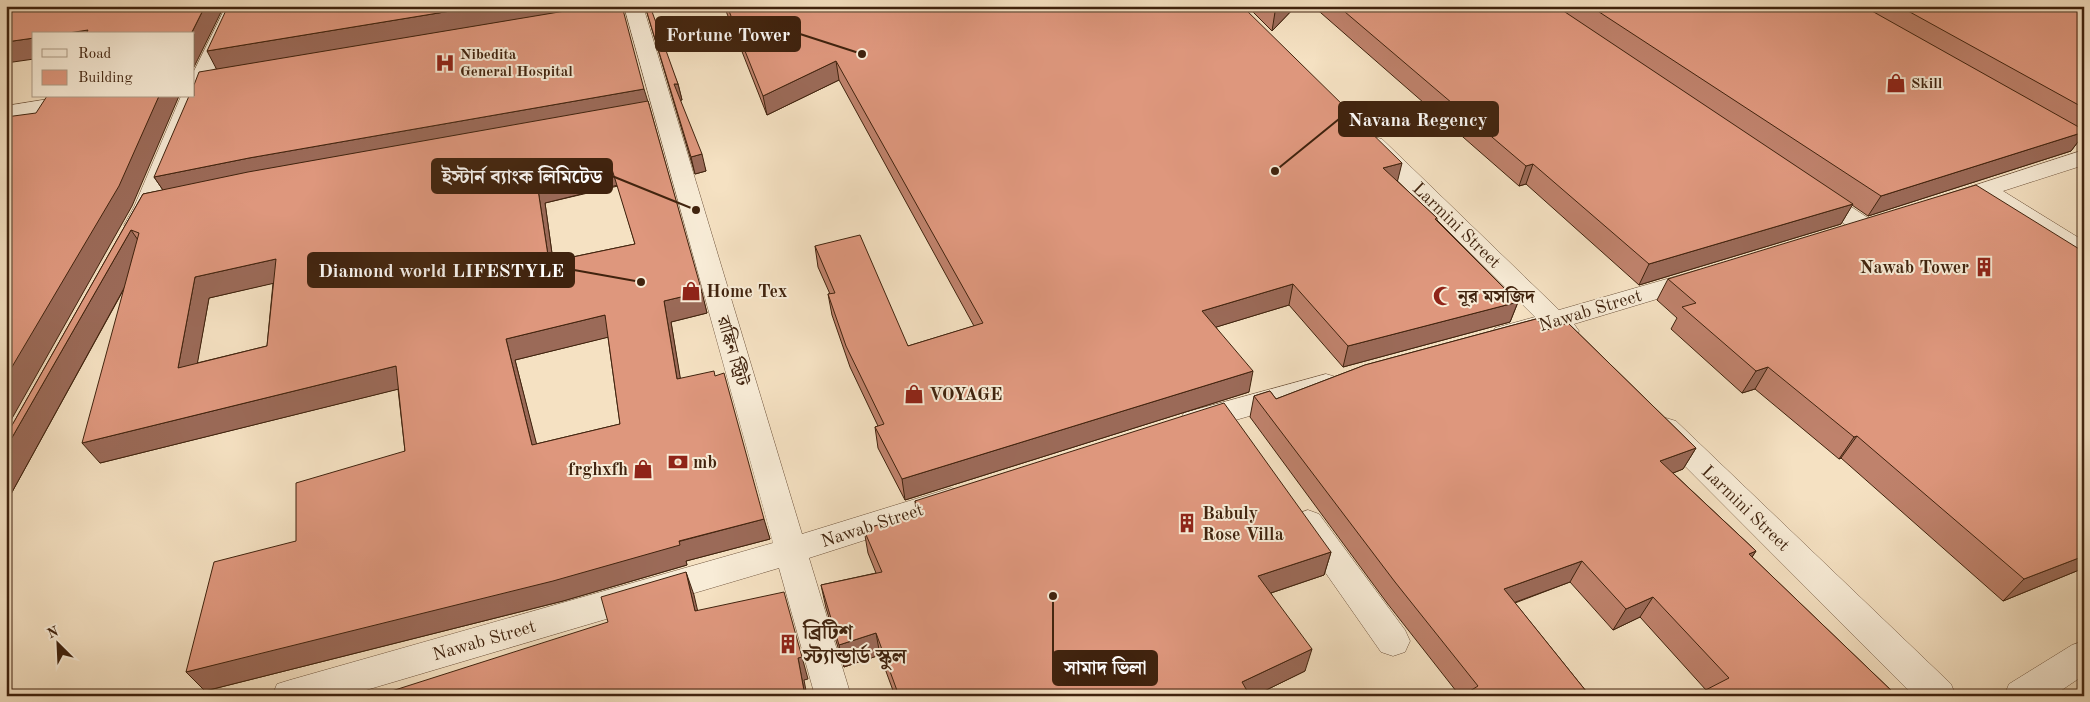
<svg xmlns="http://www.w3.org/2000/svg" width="2090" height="702" viewBox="0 0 2090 702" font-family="'Old Standard TT','Noto Serif Bengali',serif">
<rect width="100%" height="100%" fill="#f5e1c2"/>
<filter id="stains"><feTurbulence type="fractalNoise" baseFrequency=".004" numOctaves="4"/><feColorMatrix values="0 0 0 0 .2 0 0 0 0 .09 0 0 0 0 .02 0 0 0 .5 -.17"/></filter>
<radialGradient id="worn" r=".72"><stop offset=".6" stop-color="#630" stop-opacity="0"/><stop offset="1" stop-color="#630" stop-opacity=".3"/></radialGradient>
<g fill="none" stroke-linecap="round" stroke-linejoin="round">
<defs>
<g id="street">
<polygon points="226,6 245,6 202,95 158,207 145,230 136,233 127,230 124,225 134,207 181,96 194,96 194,71"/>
<polygon points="624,6 643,6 802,534 951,488 962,491 967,500 962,509 809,558 851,696 815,696 779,568 346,696 272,696 277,684 290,680 773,543"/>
<polygon points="67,96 117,96 115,101 107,102 6,119 6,106"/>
<path d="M1374,137L1382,139L1559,310L1698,270L1707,272L1711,278L1707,284L1574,324L1579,331L1575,338C1563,341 1557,339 1549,331L1505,344L1495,342L1491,335L1495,328L1535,317L1366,149L1363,144L1366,139Z"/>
<polygon points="2084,150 2084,165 2003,191 2084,241 2084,260 2075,258 1982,198 1950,208 1942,206 1938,201 1942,196"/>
<polygon points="1815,186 1823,188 1874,222 1877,227 1874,232 1865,235 1856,232 1807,198 1803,193 1807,188"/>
<polygon points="1326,374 1336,377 1340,384 1336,391 1194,432 1184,429 1179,421 1184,413"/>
<polygon points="1666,418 1676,421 1951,684 1956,696 1914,696 1656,437 1651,429 1656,421"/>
<polygon points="1308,510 1319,514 1405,630 1410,641 1405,652 1393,656 1381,652 1297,532 1292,523 1297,514"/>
<polygon points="2084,641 2084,675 2053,696 2004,696 2009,684 2072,645"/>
</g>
</defs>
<use href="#street" stroke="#6d523b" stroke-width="1"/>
<use href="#street" fill="#f8ecd7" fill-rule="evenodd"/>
</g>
<g fill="#bf826c" stroke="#40230e" fill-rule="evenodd">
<polygon points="645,6 678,84 682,100 680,100 706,171 695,174"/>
<polygon points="724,6 1242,6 1397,181 1437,218 1437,220 1518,302 1510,322 1343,367 1289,305 1216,327 1249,392 905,500 878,448 875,427 878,426 850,367 832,315 828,294 830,294 818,267 815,246 908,346 974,326 839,80 767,115"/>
<polygon points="1247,6 1296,6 1272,31"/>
<polygon points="1313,6 2084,6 2084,136 2083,135 2071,151 1868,216 1852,205 1841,224 1639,285 1526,184 1519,186"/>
<path d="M648,101L707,313L671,322L680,379L715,376L770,539L686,561L687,565L563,601L205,691L186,672L296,541L405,451L398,389L100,463L124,289L6,503V436L143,194L163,190L154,177ZM618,186L635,244L553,261L545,203ZM273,283L267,346L197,363L209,298ZM608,337L620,424L536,444L515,360Z"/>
<polygon points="2084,252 2084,568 2003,601 1841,458 1839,459 1755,389 1742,393 1671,329 1677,318 1657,300 1668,279"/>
<polygon points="1536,319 1547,330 1568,323 1696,448 1683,469 1673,473 1756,551 1752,557 1896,695 1908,691 1913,696 1694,696 1706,690 1640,617 1613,630 1570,582 1515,603 1590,696 1460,696 1387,603 1250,417 1254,396 1270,391 1276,399 1365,365"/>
<polygon points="915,501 1331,552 1324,575 1271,593 1305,671 1254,696 895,696 880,655 844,667 826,608 821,585 876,573 868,553 864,530 916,511"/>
</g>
<g fill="#9b6a58" stroke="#40230e">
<polygon points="205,6 224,6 194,67 194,34 191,34"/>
<polygon points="481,6 598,6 217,70 207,51"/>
<polygon points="1281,6 1296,6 1272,31 1275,12"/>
<polygon points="88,30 91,34 62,34"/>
<polygon points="34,38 34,59 6,63 6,42"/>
<polygon points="836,61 839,80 767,115 763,96"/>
<polygon points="674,84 678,84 682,100 678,101"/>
<polygon points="644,89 649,105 165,193 154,177 249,158"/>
<polygon points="159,96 179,96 132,206 6,429 6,377"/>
<polygon points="2084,132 2084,134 2071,151 1868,216 1881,196"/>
<polygon points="702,154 706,171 695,174 691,157"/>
<polygon points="1402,163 1397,183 1383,168"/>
<polygon points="1533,164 1526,184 1519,186 1526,166"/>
<polygon points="611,166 618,185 545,203 556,282 549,262 537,183"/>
<polygon points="1853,204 1841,224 1639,285 1649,264"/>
<polygon points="131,230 145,250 6,503 6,448"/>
<polygon points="276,259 288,280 209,298 193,388 178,368 195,277"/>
<polygon points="1293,284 1289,305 1200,332 1202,311"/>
<polygon points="702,292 707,313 671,322 684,400 677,379 664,301"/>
<polygon points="1518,302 1510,322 1343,367 1348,346"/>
<polygon points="605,315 613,336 515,360 542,465 532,445 506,339"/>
<polygon points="396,366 407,387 100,463 82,443"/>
<polygon points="1768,367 1755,389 1742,393 1756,371"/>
<polygon points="1253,371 1249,392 905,500 902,479"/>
<polygon points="1857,436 1841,458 1839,459 1854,437"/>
<polygon points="1696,448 1683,469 1648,483 1660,461"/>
<polygon points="764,519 770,539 686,561 687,565 563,601 205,691 186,672"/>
<polygon points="1756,551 1742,572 1749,554"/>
<polygon points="1331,552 1324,575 1253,599 1258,576"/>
<polygon points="2084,556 2084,568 2003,601 2024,579"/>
<polygon points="1582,561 1570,582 1494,610 1504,589"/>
<polygon points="686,572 694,595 703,634 695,611"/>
<polygon points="1653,597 1640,617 1613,630 1626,609"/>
<polygon points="876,633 880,655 844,667 839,645"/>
<polygon points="1312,649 1305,671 1254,696 1239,696 1242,682"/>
<polygon points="802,657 808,679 804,680 807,696 805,696 798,658"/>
</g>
<g fill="#de977d" stroke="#40230e" fill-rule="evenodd">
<polygon points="6,6 205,6 191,34 86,34 88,30 62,34 34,34 34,38 6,42"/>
<polygon points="228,6 481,6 207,51"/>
<polygon points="595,6 622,6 644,89 249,158 154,177 189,96 194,96 194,85 199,72"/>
<polygon points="645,6 650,6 678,84 674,84 702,154 691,157"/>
<polygon points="727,6 1242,6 1402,163 1383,168 1437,218 1435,219 1518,302 1348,346 1293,284 1202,311 1253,371 902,479 875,427 884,424 846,346 828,294 835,293 815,246 860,235 908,346 983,323 836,61 763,96"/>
<polygon points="1269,6 1281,6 1275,12"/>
<polygon points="1338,6 1556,6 1853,204 1649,264 1533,164 1526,166"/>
<polygon points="1590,6 1863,6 2084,130 2084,132 1881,196"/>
<polygon points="1899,6 2084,6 2084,108"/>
<polygon points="47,96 159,96 119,186 6,377 6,117 36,113"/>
<path d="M648,101L702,292L664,301L677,379L714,371L715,376L724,373L764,519L679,541L680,545L553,581L186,672L214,562L296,541V483L405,451L396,366L82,443L139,233L131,230L6,448V436L143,194L248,172ZM611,166L635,244L549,262L537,183ZM276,259L267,346L178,368L195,277ZM605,315L620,424L532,445L506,339Z"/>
<polygon points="1976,185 2084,252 2084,556 2024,579 1857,436 1854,437 1768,367 1756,371 1682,307 1696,303 1668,279"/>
<polygon points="1536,319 1547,330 1568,323 1696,448 1660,461 1756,551 1749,554 1896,695 1908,691 1913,696 1694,696 1729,678 1653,597 1626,609 1582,561 1504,589 1590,696 1462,696 1478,686 1395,582 1254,396 1270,391 1276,399 1365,365"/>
<polygon points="1224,403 1331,552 1258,576 1312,649 1242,682 1250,696 899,696 876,633 839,645 821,585 882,572 864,530 919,510 915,501"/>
<polygon points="686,572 695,611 784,592 802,657 798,658 805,696 376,696 608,622 601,597"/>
</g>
<defs>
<symbol id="hospital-bare" viewBox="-9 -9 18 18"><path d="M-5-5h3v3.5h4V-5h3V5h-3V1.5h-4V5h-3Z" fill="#8f2418" stroke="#f8ecd7" stroke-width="2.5" paint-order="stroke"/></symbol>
<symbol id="shop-bare" viewBox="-9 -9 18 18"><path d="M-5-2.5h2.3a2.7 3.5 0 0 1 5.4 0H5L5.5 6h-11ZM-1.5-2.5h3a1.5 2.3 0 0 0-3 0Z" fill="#8f2418" stroke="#f8ecd7" stroke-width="2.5" paint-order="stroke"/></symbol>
<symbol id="building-bare" viewBox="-9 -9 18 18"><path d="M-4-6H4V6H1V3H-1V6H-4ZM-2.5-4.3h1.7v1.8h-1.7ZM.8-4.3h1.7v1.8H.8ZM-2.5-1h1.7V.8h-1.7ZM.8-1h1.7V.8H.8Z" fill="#8f2418" stroke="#f8ecd7" stroke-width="2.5" paint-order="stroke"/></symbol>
<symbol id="mosque-bare" viewBox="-9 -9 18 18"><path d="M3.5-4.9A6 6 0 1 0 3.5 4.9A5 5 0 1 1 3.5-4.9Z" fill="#8f2418" stroke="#f8ecd7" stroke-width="2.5" paint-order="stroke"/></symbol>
<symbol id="bank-bare" viewBox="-9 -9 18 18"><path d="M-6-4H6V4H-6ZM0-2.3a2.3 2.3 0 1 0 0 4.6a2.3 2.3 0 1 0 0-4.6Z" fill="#8f2418" stroke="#f8ecd7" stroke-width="2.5" paint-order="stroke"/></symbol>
</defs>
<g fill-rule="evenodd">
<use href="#hospital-bare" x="431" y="49" width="28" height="28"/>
<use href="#shop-bare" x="1882" y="69" width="28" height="28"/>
<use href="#building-bare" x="1970" y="253" width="28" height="28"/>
<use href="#shop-bare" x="677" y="277" width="28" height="28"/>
<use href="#mosque-bare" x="1429" y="282" width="28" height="28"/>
<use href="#shop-bare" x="900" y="380" width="28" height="28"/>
<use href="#bank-bare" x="664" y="448" width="28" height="28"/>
<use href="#shop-bare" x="629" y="455" width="28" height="28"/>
<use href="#building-bare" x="1173" y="509" width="28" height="28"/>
<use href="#building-bare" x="774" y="630" width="28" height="28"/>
</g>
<g text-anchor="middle" stroke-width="4" stroke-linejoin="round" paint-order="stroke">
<g font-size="15" font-weight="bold" fill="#40230e" stroke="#f8ecd7" text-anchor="start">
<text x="460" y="59">Nibedita<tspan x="460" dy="17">General Hospital</tspan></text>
<text x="1911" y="88">Skill</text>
</g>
<g font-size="18" fill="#40230e" stroke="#f8ecd7">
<text transform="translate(1457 225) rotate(44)" y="6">Larmini Street</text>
<text transform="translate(1590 310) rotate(-17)" y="6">Nawab Street</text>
<text transform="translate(733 351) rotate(74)" y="6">রাঙ্কিন স্ট্রিট</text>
<text transform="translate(1746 508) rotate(44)" y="6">Larmini Street</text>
<text transform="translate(872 525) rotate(-18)" y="6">Nawab Street</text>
<text transform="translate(484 640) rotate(-16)" y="6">Nawab Street</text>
</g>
<g font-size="18" font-weight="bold" fill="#40230e" stroke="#f8ecd7" text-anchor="start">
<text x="1969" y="273" text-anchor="end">Nawab Tower</text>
<text x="706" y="297">Home Tex</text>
<text x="1458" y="302">নূর মসজিদ</text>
<text x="929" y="400">VOYAGE</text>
<text x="693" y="468">mb</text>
<text x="628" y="475" text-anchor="end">frghxfh</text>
<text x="1202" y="519">Babuly<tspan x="1202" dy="21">Rose Villa</tspan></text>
</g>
<g font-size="21" font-weight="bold" fill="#40230e" stroke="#f8ecd7" text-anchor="start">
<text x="803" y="639">ব্রিটিশ<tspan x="803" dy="24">স্ট্যান্ডার্ড স্কুল</tspan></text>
</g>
</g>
<path fill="none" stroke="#40230e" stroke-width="2" d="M862 54L800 34M1275 171L1339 119M696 210L612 176M641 282L574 270M1053 596L1053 668"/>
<g fill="#40230e" stroke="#f8ecd7" stroke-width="2">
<circle cx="862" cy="54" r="5"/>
<circle cx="1275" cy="171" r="5"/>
<circle cx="696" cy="210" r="5"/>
<circle cx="641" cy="282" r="5"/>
<circle cx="1053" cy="596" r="5"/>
</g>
<g fill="#40230e" stroke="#40230e" stroke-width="2">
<rect x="656" y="17" width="144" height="34" rx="5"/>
<rect x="1339" y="102" width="159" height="34" rx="5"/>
<rect x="432" y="159" width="180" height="34" rx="5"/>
<rect x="308" y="253" width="266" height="34" rx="5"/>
<rect x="1053" y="651" width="104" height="34" rx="5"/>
</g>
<g font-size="19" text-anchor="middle" font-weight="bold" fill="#fff">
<text x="728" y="41">Fortune Tower</text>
<text x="1418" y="126">Navana Regency</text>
<text x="522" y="183">ইস্টার্ন ব্যাংক লিমিটেড</text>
<text x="441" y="277">Diamond world LIFESTYLE</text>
<text x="1105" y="674">সামাদ ভিলা</text>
</g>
<rect width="2090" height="702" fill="none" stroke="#f5e1c2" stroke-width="25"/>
<rect x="8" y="8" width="2075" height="687" fill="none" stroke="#40230e" stroke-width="2.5"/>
<rect x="12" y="12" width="2065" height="677" fill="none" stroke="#40230e"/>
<rect x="32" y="32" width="162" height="65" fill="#f8ecd7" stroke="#ae9c87"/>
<rect x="42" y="49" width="25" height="8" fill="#f8ecd7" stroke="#ae9c87"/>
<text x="78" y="58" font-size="15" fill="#40230e">Road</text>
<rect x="42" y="70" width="25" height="15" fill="#de977d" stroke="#ae9c87"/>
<text x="78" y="82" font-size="15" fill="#40230e">Building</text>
<g transform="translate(58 644) rotate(336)" stroke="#f8ecd7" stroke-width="4" paint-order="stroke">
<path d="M0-4L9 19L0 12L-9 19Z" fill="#40230e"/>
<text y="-8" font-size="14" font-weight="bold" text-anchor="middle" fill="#40230e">N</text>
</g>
<rect width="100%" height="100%" filter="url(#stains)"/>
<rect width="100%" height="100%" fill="url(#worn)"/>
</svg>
